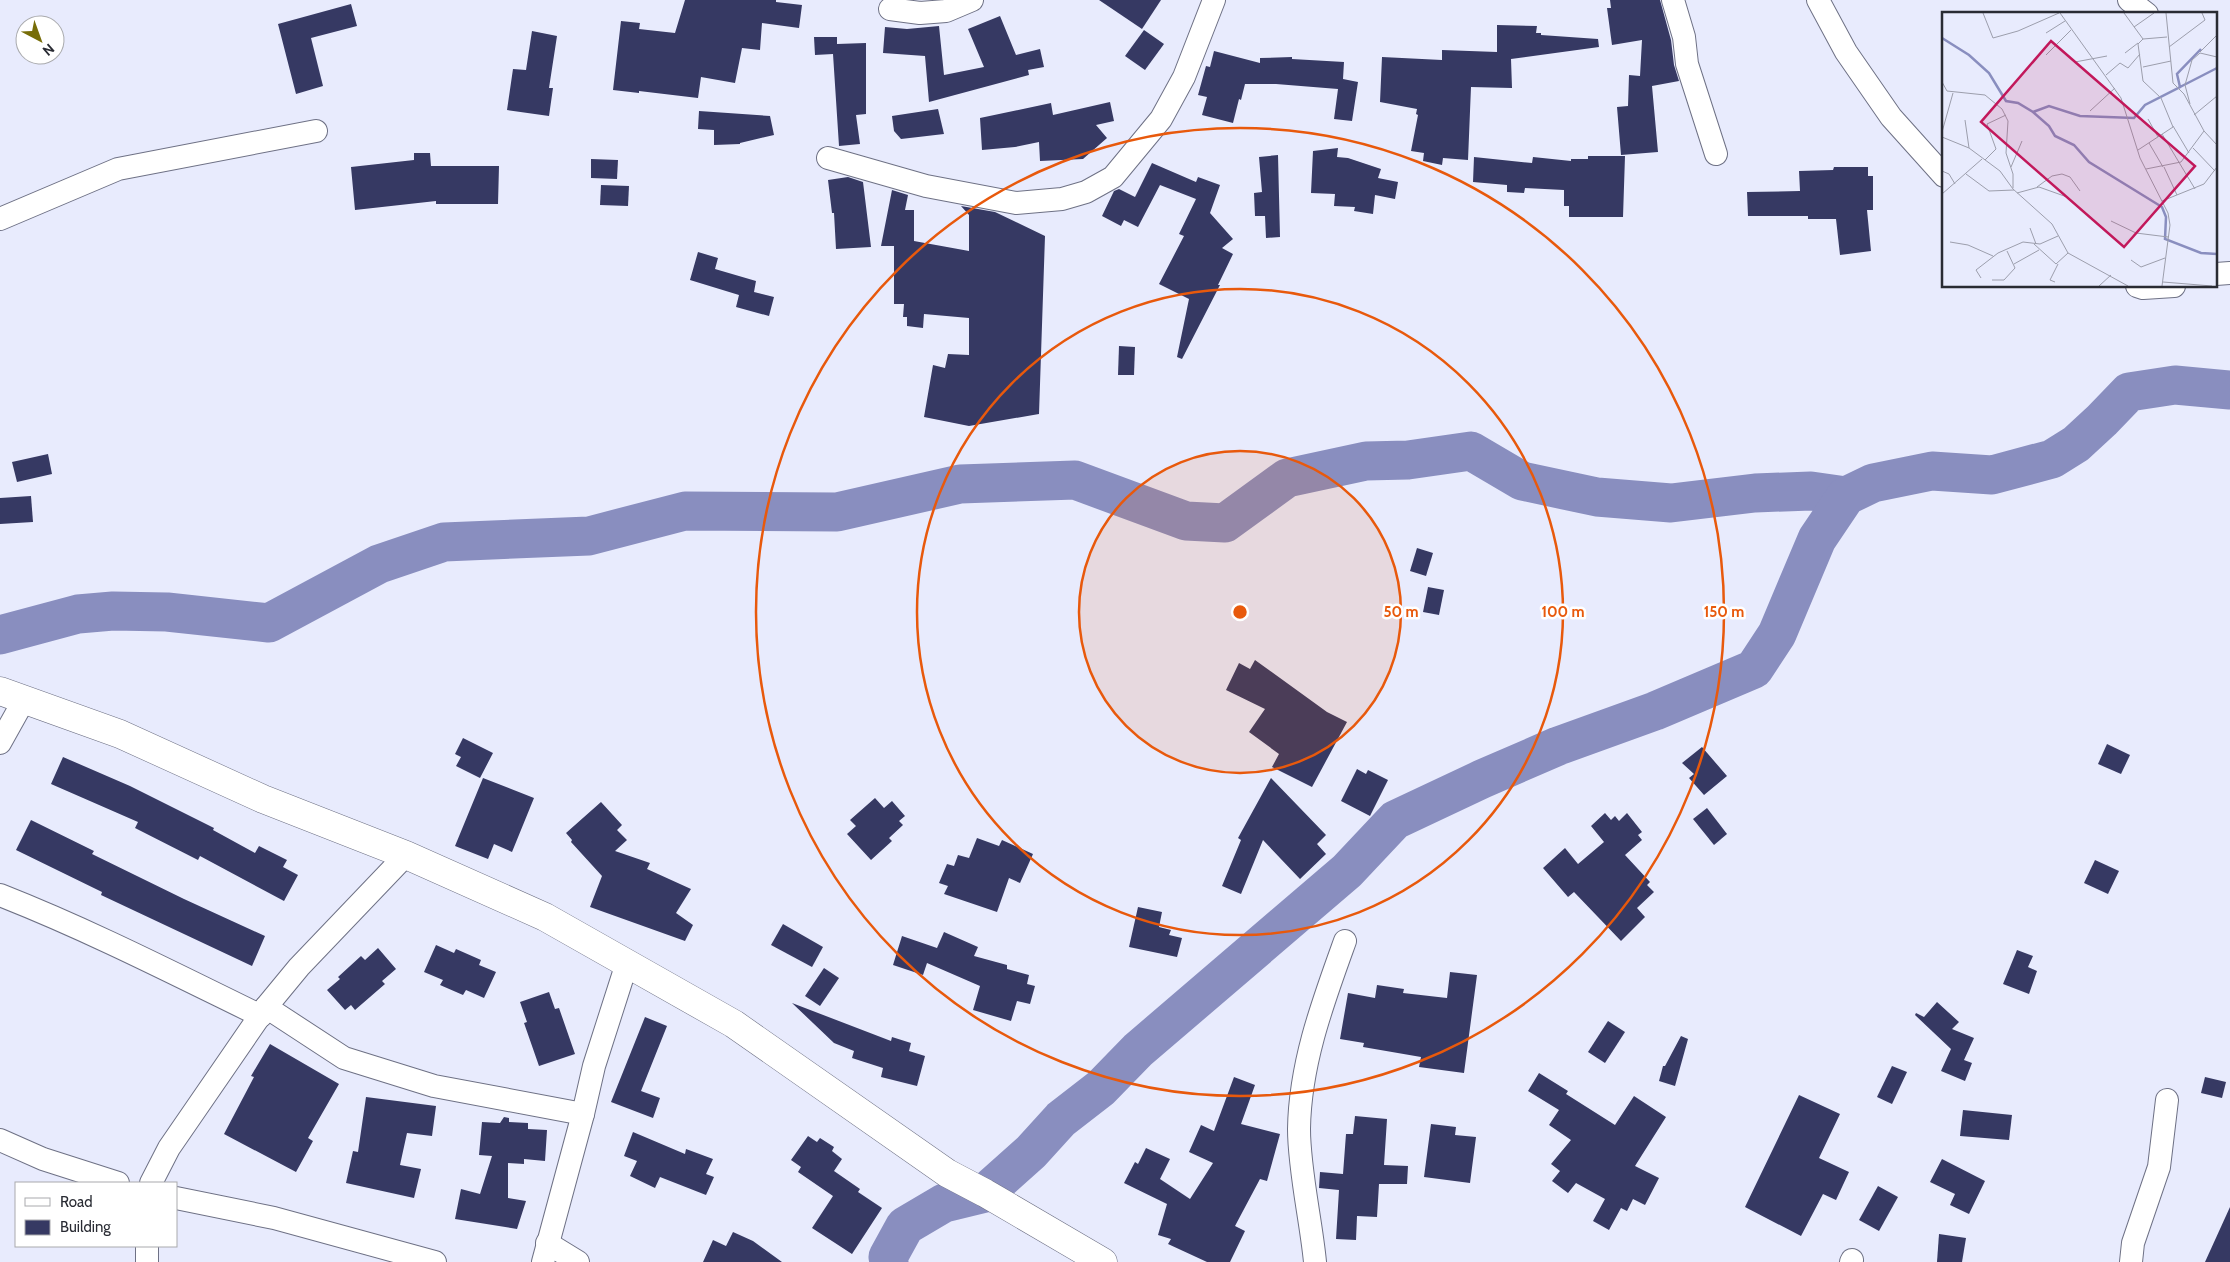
<svg xmlns="http://www.w3.org/2000/svg" width="2230" height="1262" viewBox="0 0 2230 1262" font-family="Cabin,sans-serif">
<rect width="100%" height="100%" fill="#e8ebfd"/>
<g fill="none" stroke-linecap="round" stroke-linejoin="round">
<g stroke="#898ebf" stroke-width="39">
<polyline points="0,635 78,614 113,611 167,612 269,623 379,564 444,542 589,536 685,511 837,512 960,484 1075,480 1186,521 1225,523 1287,478 1366,461 1408,460 1471,451 1522,481 1597,497 1671,503 1755,493 1811,491 1846,496"/>
<polyline points="889,1262 888,1257 905,1226 944,1203 985,1193 1031,1152 1061,1119 1101,1088 1138,1050 1347,871 1395,820 1482,779 1558,746 1655,711 1754,669 1777,634 1817,539 1846,496 1873,483 1932,471 1992,475 2052,459 2076,444 2102,420 2129,392 2175,385 2230,390"/>
</g>
</g>
<g fill="#363963">
<polygon points="685,0 776,0 776,2 802,5 799,28 762,23 760,50 742,48 735,83 701,77 698,98 639,91 639,93 613,90 621,21 640,23 639,29 675,33"/>
<polygon points="1099,0 1161,0 1142,29"/>
<polygon points="1610,0 1660,0 1671,40 1674,65 1679,81 1652,86 1658,152 1621,155 1617,107 1628,106 1629,75 1640,76 1642,40 1612,45 1607,8 1611,8"/>
<polygon points="351,4 357,26 311,38 323,86 296,94 278,24"/>
<polygon points="1000,16 1016,55 1040,49 1044,67 1028,70 1029,75 929,102 925,56 883,53 885,27 907,29 939,26 944,75 984,67 968,29"/>
<polygon points="1497,25 1537,26 1536,33 1541,33 1541,35 1598,39 1599,47 1511,59 1512,88 1471,87 1468,160 1443,158 1442,165 1423,161 1424,153 1411,151 1418,115 1416,114 1417,109 1380,102 1382,57 1442,60 1442,50 1497,52"/>
<polygon points="1144,30 1164,44 1145,70 1125,56"/>
<polygon points="532,31 557,36 549,88 553,88 549,116 507,110 513,69 526,70"/>
<polygon points="814,37 837,37 837,44 866,43 866,114 856,115 860,144 839,146 833,54 815,55"/>
<polygon points="1214,51 1260,63 1260,58 1292,57 1292,59 1344,62 1343,79 1358,82 1352,121 1334,119 1338,89 1276,84 1245,84 1241,100 1239,99 1233,123 1202,115 1207,97 1198,95 1206,66 1210,67"/>
<polygon points="1110,102 1114,121 1096,125 1107,138 1083,159 1040,161 1039,142 1015,147 982,150 980,118 1051,103 1053,115"/>
<polygon points="938,109 944,134 901,139 894,131 892,116"/>
<polygon points="699,111 770,116 774,135 740,143 740,144 714,145 714,130 698,129"/>
<polygon points="1338,148 1337,157 1348,158 1381,169 1378,178 1398,182 1395,199 1375,195 1373,214 1354,211 1355,207 1334,206 1335,194 1311,193 1313,151"/>
<polygon points="414,153 430,153 431,166 499,166 498,204 436,204 436,201 355,210 351,167 414,160"/>
<polygon points="1278,155 1280,237 1266,238 1265,216 1255,216 1254,193 1262,192 1259,157"/>
<polygon points="1588,156 1625,156 1623,217 1569,217 1569,206 1564,206 1564,190 1525,188 1524,193 1507,192 1507,185 1473,182 1474,157 1532,163 1533,157 1571,161 1571,159 1588,159"/>
<polygon points="591,159 618,160 617,179 591,178"/>
<polygon points="1152,163 1196,182 1198,177 1220,185 1210,213 1233,239 1222,248 1233,254 1218,285 1220,285 1182,359 1177,357 1189,299 1159,284 1184,236 1179,234 1196,199 1160,185 1138,227 1124,220 1121,226 1102,216 1114,191 1119,189 1135,197"/>
<polygon points="1834,167 1868,167 1868,176 1873,176 1873,210 1867,210 1871,251 1840,255 1836,219 1808,219 1808,216 1748,216 1747,192 1800,191 1799,171 1833,170"/>
<polygon points="848,177 863,182 871,247 836,249 834,213 832,213 828,180"/>
<polygon points="601,185 629,186 628,206 600,205"/>
<polygon points="892,190 908,195 905,210 914,210 914,241 969,251 969,215 961,206 995,212 1045,236 1039,414 969,426 924,417 933,365 945,368 948,354 969,355 969,318 924,314 923,328 907,326 907,317 903,317 904,304 894,304 894,246 881,246"/>
<polygon points="698,252 718,258 715,269 756,281 754,292 774,297 769,316 736,307 739,295 690,280"/>
<polygon points="1119,346 1135,347 1134,375 1118,375"/>
<polygon points="48,454 52,474 17,482 12,462"/>
<polygon points="31,496 33,522 0,524 0,498"/>
<polygon points="1417,548 1433,553 1426,576 1410,571"/>
<polygon points="1428,587 1444,590 1439,615 1423,612"/>
<polygon points="1255,660 1327,712 1347,722 1312,787 1272,767 1279,754 1249,732 1265,709 1226,690 1239,663 1250,669"/>
<polygon points="463,738 493,753 480,778 456,766 461,757 455,754"/>
<polygon points="2107,744 2130,755 2121,774 2098,764"/>
<polygon points="1702,747 1727,776 1704,795 1689,778 1694,774 1682,763"/>
<polygon points="63,757 130,786 214,828 213,830 255,853 259,846 287,860 283,867 298,875 284,901 200,856 198,860 135,828 138,822 51,784"/>
<polygon points="1357,769 1366,774 1368,770 1388,780 1370,816 1341,801"/>
<polygon points="483,778 534,798 512,852 494,844 488,859 455,846"/>
<polygon points="1271,778 1326,835 1317,844 1326,854 1300,879 1263,840 1241,894 1222,886 1241,840 1238,838"/>
<polygon points="875,798 884,808 892,801 905,816 899,821 903,825 889,838 892,841 871,860 847,834 856,826 850,820"/>
<polygon points="601,802 622,825 617,830 627,840 615,851 650,863 647,869 691,889 676,913 693,925 685,941 590,907 602,876 571,842 572,840 566,833"/>
<polygon points="1707,808 1727,834 1714,845 1693,819"/>
<polygon points="1605,813 1611,820 1615,816 1619,821 1627,813 1642,832 1638,835 1642,840 1625,855 1650,882 1647,885 1654,892 1637,908 1645,917 1621,941 1574,892 1568,897 1543,868 1565,848 1578,864 1604,842 1591,826"/>
<polygon points="31,820 94,851 92,854 184,899 265,936 252,966 101,895 102,892 16,850"/>
<polygon points="977,838 999,846 1002,840 1033,854 1020,883 1009,878 997,912 944,894 948,886 939,883 947,864 954,866 958,855 969,858"/>
<polygon points="2095,860 2119,871 2108,894 2084,883"/>
<polygon points="1138,907 1162,912 1159,927 1171,930 1169,935 1182,938 1177,957 1129,947"/>
<polygon points="783,924 823,947 812,967 771,945"/>
<polygon points="944,932 978,947 974,956 1007,965 1007,969 1029,975 1027,984 1035,986 1030,1004 1017,1001 1011,1021 973,1010 980,986 927,963 923,975 893,965 902,936 937,948"/>
<polygon points="436,945 454,953 456,949 481,960 479,965 496,972 484,998 466,990 463,995 440,985 443,980 424,972"/>
<polygon points="378,948 396,969 382,981 385,984 355,1010 351,1005 345,1010 327,990 340,979 338,977 361,956 365,960"/>
<polygon points="2017,950 2033,956 2028,967 2037,971 2029,994 2003,984"/>
<polygon points="824,968 839,978 820,1006 805,996"/>
<polygon points="1450,972 1477,975 1464,1073 1419,1067 1421,1057 1363,1047 1364,1043 1340,1039 1348,993 1375,998 1377,985 1404,989 1403,993 1447,998"/>
<polygon points="549,992 555,1009 559,1008 575,1054 539,1066 524,1023 527,1022 520,1002"/>
<polygon points="1937,1002 1959,1022 1952,1029 1974,1038 1964,1060 1972,1063 1965,1081 1941,1071 1951,1049 1915,1015 1916,1013 1924,1017"/>
<polygon points="792,1003 891,1041 892,1037 911,1043 909,1051 925,1056 917,1086 881,1077 883,1068 852,1058 854,1051 834,1043"/>
<polygon points="645,1017 667,1026 641,1091 660,1098 653,1118 611,1102"/>
<polygon points="1608,1021 1625,1032 1605,1063 1588,1052"/>
<polygon points="1681,1036 1688,1039 1675,1086 1659,1081 1663,1066 1665,1066"/>
<polygon points="270,1044 339,1084 308,1138 313,1141 296,1172 224,1134 254,1077 251,1076"/>
<polygon points="1892,1066 1907,1072 1892,1104 1877,1097"/>
<polygon points="1539,1073 1568,1091 1566,1094 1615,1125 1634,1096 1666,1117 1635,1166 1659,1178 1645,1205 1633,1199 1627,1211 1621,1208 1609,1230 1593,1221 1605,1199 1576,1183 1568,1193 1552,1181 1560,1171 1551,1164 1571,1140 1549,1125 1559,1110 1528,1091"/>
<polygon points="1234,1077 1255,1085 1241,1124 1280,1134 1267,1181 1260,1179 1235,1226 1245,1231 1230,1262 1207,1262 1168,1244 1171,1239 1158,1235 1167,1204 1124,1183 1135,1162 1138,1164 1146,1148 1170,1159 1160,1179 1190,1199 1213,1163 1189,1152 1201,1125 1214,1131"/>
<polygon points="2205,1077 2226,1082 2222,1098 2201,1093"/>
<polygon points="1799,1095 1840,1114 1819,1158 1849,1172 1836,1200 1823,1194 1801,1236 1745,1207"/>
<polygon points="366,1097 436,1106 432,1136 407,1133 400,1165 421,1169 414,1198 346,1183 353,1151 358,1152"/>
<polygon points="1963,1110 2012,1115 2009,1140 1960,1136"/>
<polygon points="1355,1116 1387,1119 1384,1165 1408,1166 1407,1184 1379,1184 1377,1217 1357,1216 1356,1240 1336,1239 1339,1190 1319,1188 1320,1172 1343,1174 1346,1134 1353,1134"/>
<polygon points="504,1117 509,1118 509,1122 528,1123 528,1129 547,1130 545,1161 524,1159 524,1164 508,1163 508,1198 526,1201 517,1229 455,1219 461,1189 480,1194 492,1156 479,1155 482,1122 500,1123"/>
<polygon points="1431,1124 1456,1127 1455,1135 1476,1137 1470,1183 1424,1177"/>
<polygon points="633,1132 685,1154 686,1149 713,1159 706,1174 714,1177 706,1195 660,1177 655,1188 630,1176 637,1161 624,1156"/>
<polygon points="808,1136 817,1142 820,1138 834,1147 832,1151 842,1159 834,1171 860,1189 858,1192 882,1208 852,1254 812,1228 833,1196 798,1172 801,1167 791,1160"/>
<polygon points="1942,1159 1985,1181 1969,1214 1950,1205 1955,1194 1930,1182"/>
<polygon points="1878,1186 1898,1197 1879,1231 1859,1220"/>
<polygon points="2230,1207 2230,1262 2205,1262"/>
<polygon points="733,1232 753,1241 782,1262 703,1262 713,1240 726,1246"/>
<polygon points="1939,1234 1966,1238 1962,1262 1937,1262"/>
</g>
<g fill="none" stroke-linecap="round" stroke-linejoin="round">
<defs>
<g id="street">
<polyline points="1673,0 1684,37 1687,64 1716,154"/>
<polyline points="1818,0 1846,52 1891,117 1944,176"/>
<polyline points="2129,0 2147,14"/>
<polyline points="890,9 920,13 946,11 972,0"/>
<polyline points="828,158 926,186 1016,203 1062,199 1086,192 1113,177 1161,119 1184,77 1214,0"/>
<polyline points="0,219 118,169 316,131"/>
<polyline points="2216,274 2230,273"/>
<polyline points="2137,286 2143,288 2174,286"/>
<polyline points="0,743 24,700"/>
<path d="M0,895C89,930 175,974 261,1016"/>
<polyline points="266,1007 344,1058 434,1086 583,1114"/>
<polyline points="0,1140 43,1159 118,1183"/>
<polyline points="151,1183 169,1148 266,1007 299,967 406,855"/>
<polyline points="176,1198 274,1218 435,1262"/>
<polyline points="547,1243 578,1262"/>
<polyline points="147,1262 147,1246"/>
<polyline points="543,1262 583,1114 594,1066 627,963"/>
<path d="M1315,1262C1311,1220 1299,1170 1299,1129C1300,1063 1323,1002 1345,941"/>
<polyline points="1851,1262 1852,1260"/>
<polyline points="2131,1262 2133,1243 2159,1167 2167,1100"/>
</g>
<polyline id="secondary" points="0,691 120,734 263,799 406,855 545,917 734,1024 947,1173 985,1193 1103,1262"/>
</defs>
<use href="#street" stroke="#6e7185" stroke-width="24"/>
<use href="#secondary" stroke="#6e7185" stroke-width="29"/>
<use href="#street" stroke="#fff" stroke-width="22"/>
<use href="#secondary" stroke="#fff" stroke-width="28"/>
</g>
<circle cx="1240" cy="612" r="161" fill="#e8590c" fill-opacity=".12"/>
<g fill="none" stroke="#e8590c" stroke-width="2.5">
<circle cx="1240" cy="612" r="161"/>
<circle cx="1240" cy="612" r="323"/>
<circle cx="1240" cy="612" r="484"/>
</g>
<g transform="translate(1942 12)">
<rect width="275" height="275" fill="#e8ebfd"/>
<path fill="none" stroke="#898ebf" stroke-width="2.5" d="M0,26L27,43L47,61L64,89L76,91L91,100L107,114L113,124L132,133L147,150L220,195L224,205L223,227L259,241L275,242M238,75L275,56M91,100L107,94L138,104L192,106L203,93L238,75L235,62L259,37"/>
<path fill="none" stroke="#9c9eac" stroke-width="1" d="M41,1L51,26L76,19L117,1M118,1L179,86L198,146L226,201L228,213L220,274M182,1L201,27L225,25M224,1L231,71L242,82L262,119L275,133M192,15L212,1M104,21L123,9M227,35L263,8L260,1M258,40L275,23M183,41L196,31M104,43L129,18M133,50L165,44M201,55L229,49M164,63L178,51L186,56L198,42M0,70L5,79L43,83L60,97L66,109L64,141L71,162V176M248,92L243,73L250,48L258,41L275,45M148,99L173,76M252,103L275,84M206,107L216,125M23,108L27,136M231,114L247,141M0,120L11,81M220,122L253,177M0,125L27,136L58,159L71,177L110,212L126,241L186,274M207,131L221,155M251,136L273,159M196,138L231,115L219,86L201,69L196,32L201,27M43,148L54,137L45,112L64,103M69,155L80,129M222,155L235,183M204,157L239,150L262,119M0,159L7,162L13,172M24,162L47,179L72,178M95,175L110,164L120,162L128,165L138,179M75,181L97,175L125,185M0,182L40,147M220,189L262,172L275,155M169,209L194,221L226,225M88,216L94,232M8,230L26,233L51,244M92,232L114,252L126,241M189,248L199,255L223,246M72,252L97,238M39,266L34,258L56,241L81,230L98,232L116,224M50,268H62L73,256L65,239M113,270L108,268L116,252M221,270L270,274M157,274L169,263"/>
<path fill="#c2185b" fill-opacity="0.15" stroke="#c2185b" stroke-width="2.5" d="M109,29L253,154L182,235L39,110Z"/>
<rect width="275" height="275" fill="none" stroke="#292b33" stroke-width="2.5"/>
</g>
<circle cx="1240" cy="612" r="8" fill="#e8590c" stroke="#fff" stroke-width="2.5"/>
<g font-size="15" text-anchor="middle" font-weight="bold" fill="#e8590c" stroke="#fff" stroke-width="5" stroke-linejoin="round" paint-order="stroke">
<text x="1401" y="617">50 m</text>
<text x="1563" y="617">100 m</text>
<text x="1724" y="617">150 m</text>
</g>
<rect x="15" y="1182" width="162" height="65" fill="#ffffff" stroke="#a9aaad"/>
<rect x="25" y="1198" width="25" height="8" fill="#ffffff" stroke="#a9aaad"/>
<text x="60" y="1207" font-size="15" fill="#292b33">Road</text>
<rect x="25" y="1220" width="25" height="15" fill="#363963" stroke="#a9aaad"/>
<text x="60" y="1232" font-size="15" fill="#292b33">Building</text>
<g transform="translate(40 40) rotate(139)"><circle r="24" fill="#ffffff" stroke="#a9aaad"/>
<path d="M0-4L9 19L0 12L-9 19Z" fill="#776d08"/>
<text y="-8" font-size="14" font-weight="bold" text-anchor="middle" fill="#292b33">N</text>
</g>
</svg>
